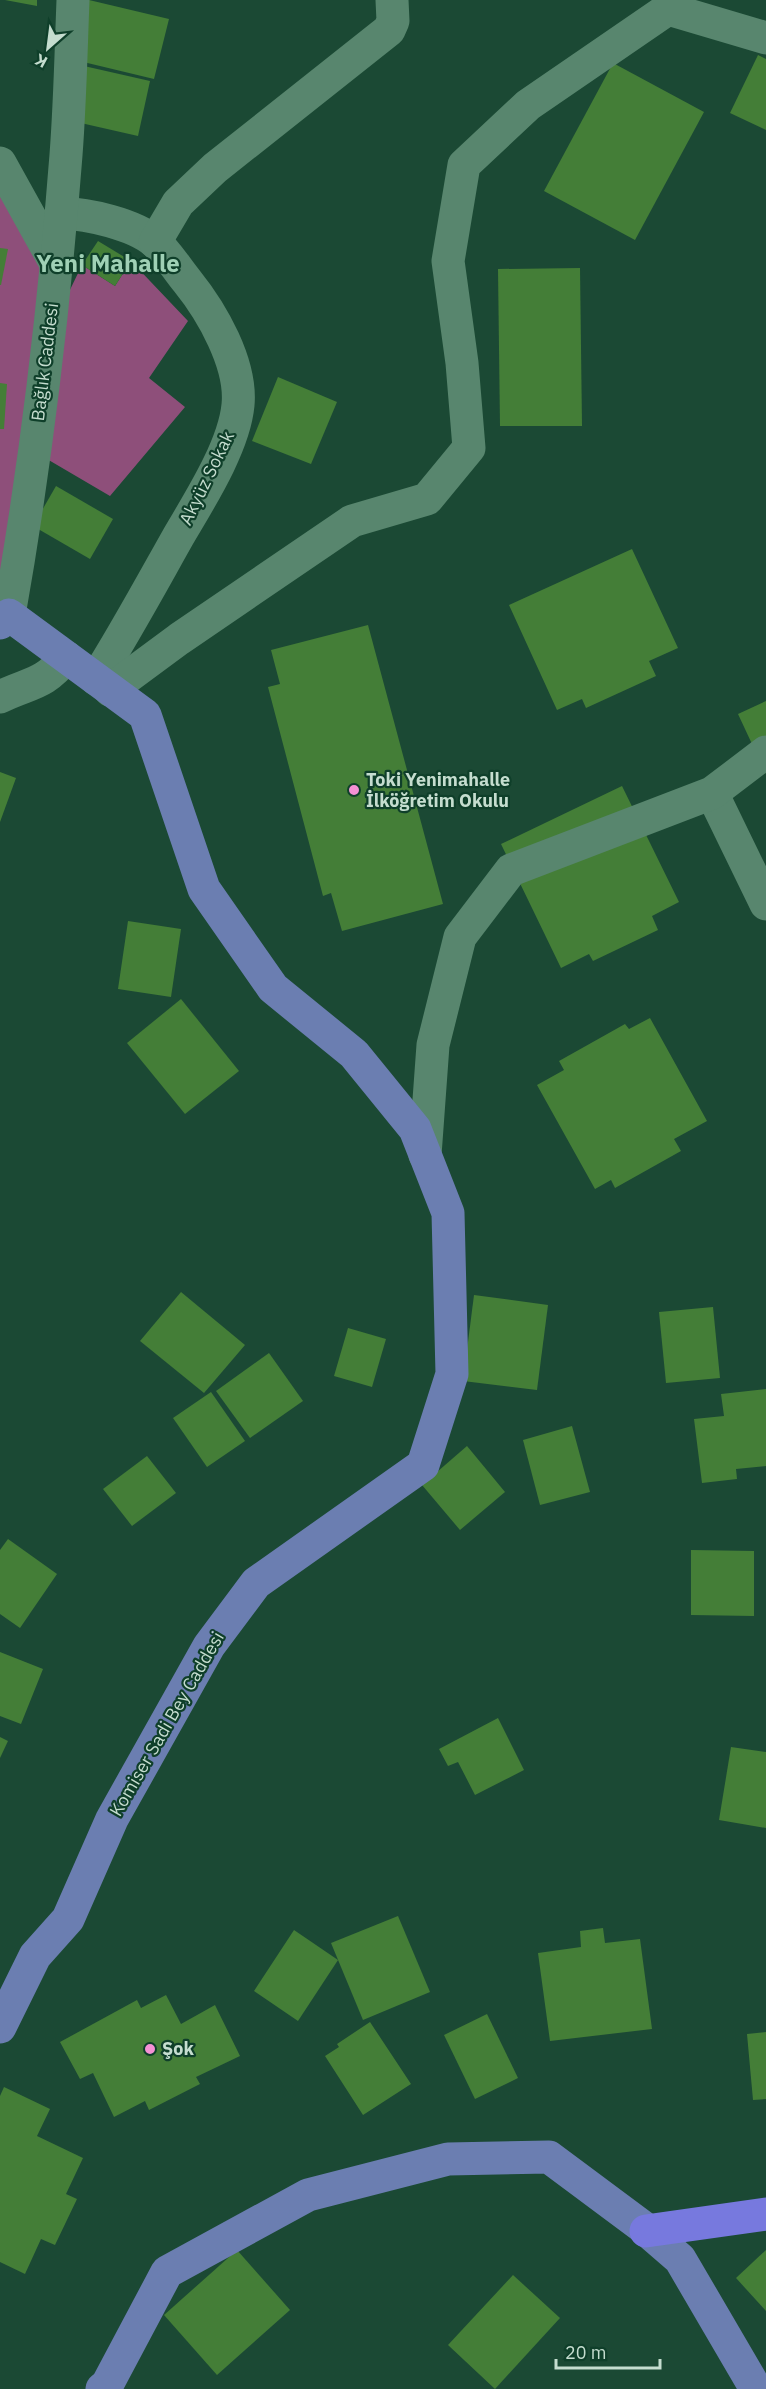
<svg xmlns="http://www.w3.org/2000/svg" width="766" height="2389" viewBox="0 0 766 2389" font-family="'IBM Plex Sans',sans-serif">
<rect width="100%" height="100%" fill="#1b4934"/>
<polygon fill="#8e4f7a" points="0,163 56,264 51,329 82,265 115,286 131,261 188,321 149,378 185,407 110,496 35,452 0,623"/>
<g fill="#447e37">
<polygon points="5,0 37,0 37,6"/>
<polygon points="89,0 169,19 154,79 75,60"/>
<polygon points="758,55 766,59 766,130 730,113"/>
<polygon points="613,63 704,112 635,240 544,191"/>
<polygon points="84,66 150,81 138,136 72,121"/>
<polygon points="98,241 131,261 115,286 82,265"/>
<polygon points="0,248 8,249 1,285 0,285"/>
<polygon points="580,268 582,426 500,426 498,269"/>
<polygon points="278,377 337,402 311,464 252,441"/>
<polygon points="0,383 7,384 4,429 0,429"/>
<polygon points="56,486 113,519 90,559 33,526"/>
<polygon points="632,549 678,648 649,661 656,676 586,708 582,699 557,710 509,605"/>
<polygon points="368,625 443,904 342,931 331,893 323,896 268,687 280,684 271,650"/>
<polygon points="766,701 766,774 738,714"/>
<polygon points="0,772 16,778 0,822"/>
<polygon points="622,786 679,902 652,916 658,930 593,961 589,954 561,968 501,844"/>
<polygon points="128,921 181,929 171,997 118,989"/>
<polygon points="181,999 239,1071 185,1114 127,1043"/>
<polygon points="650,1018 707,1121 674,1139 681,1151 615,1188 611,1180 595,1189 537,1085 564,1070 559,1061 625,1024 629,1029"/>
<polygon points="181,1292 245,1345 204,1393 140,1341"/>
<polygon points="474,1295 548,1305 537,1390 463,1381"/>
<polygon points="713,1307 720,1378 666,1383 659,1312"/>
<polygon points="348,1328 386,1339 372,1387 334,1376"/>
<polygon points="269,1353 303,1401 250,1438 216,1391"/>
<polygon points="766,1389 766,1466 736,1469 737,1479 702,1483 694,1419 724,1416 721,1394"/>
<polygon points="211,1392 245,1441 207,1467 173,1418"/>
<polygon points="572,1426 590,1492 540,1505 523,1440"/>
<polygon points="467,1446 505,1492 460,1530 422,1485"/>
<polygon points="147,1456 176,1493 132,1526 103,1489"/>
<polygon points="8,1539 57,1574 20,1628 0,1614 0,1550"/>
<polygon points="691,1550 754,1551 754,1616 691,1615"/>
<polygon points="0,1652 43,1669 21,1724 0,1716"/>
<polygon points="498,1718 524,1770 475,1795 458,1762 448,1766 439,1749"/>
<polygon points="0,1737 8,1741 0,1758"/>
<polygon points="731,1747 766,1752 766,1828 719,1820"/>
<polygon points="398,1916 430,1992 363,2020 331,1943"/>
<polygon points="603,1928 605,1943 640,1939 652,2029 550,2041 538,1953 581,1947 580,1931"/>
<polygon points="294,1930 338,1960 298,2021 254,1991"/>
<polygon points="166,1995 181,2024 215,2005 240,2056 196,2077 200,2084 149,2110 145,2101 114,2117 93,2073 80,2079 60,2042 137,2000 141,2008"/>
<polygon points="487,2014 518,2078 475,2099 444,2035"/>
<polygon points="370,2022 411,2084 363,2115 325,2056 339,2047 337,2044"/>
<polygon points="766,2032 766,2099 753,2100 747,2034"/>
<polygon points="4,2087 50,2109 37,2136 83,2158 66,2194 77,2199 55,2245 41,2239 25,2274 0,2262 0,2096"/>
<polygon points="237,2250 290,2310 217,2375 164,2315"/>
<polygon points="766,2250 766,2311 736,2278"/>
<polygon points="513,2275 560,2318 495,2389 448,2345"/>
</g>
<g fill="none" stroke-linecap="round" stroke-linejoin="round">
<g stroke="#58866e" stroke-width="33">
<polyline points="0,163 56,264"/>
<path d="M61,213C88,214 134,224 155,242C167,252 177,269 187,281C212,312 242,364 238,405C234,447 199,501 178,537C151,585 125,633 96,679"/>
<polyline points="155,242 178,203 215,168 389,30 393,21 392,0"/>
<path d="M9,615C36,463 54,309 66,155C70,103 71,51 73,0"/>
<polyline points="110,690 179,639 352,521 427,499 469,448 462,363 448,261 464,165 528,105 668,9 766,38"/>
<path d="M0,697C30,682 43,686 66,657"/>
<polyline points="712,793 766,904"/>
<polyline points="425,1155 433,1045 460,937 511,870 712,793 766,752"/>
</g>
<g stroke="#6b7eb1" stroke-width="33">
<polyline points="0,623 9,615 145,715 204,889 273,988 354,1054 415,1129 448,1213 452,1374 423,1465 256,1583 209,1646 112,1819 68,1919 35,1956 0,2027"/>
<polyline points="102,2389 107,2385 167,2272 308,2195 448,2159 549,2157 643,2227 680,2259 756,2389"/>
</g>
<polyline stroke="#7779de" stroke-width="33" points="646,2231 766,2214"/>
</g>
<g fill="#f491d4" stroke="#0f3f2a" stroke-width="2">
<circle cx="354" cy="790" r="6"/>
<circle cx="150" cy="2049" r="6"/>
</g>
<g text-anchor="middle" stroke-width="4.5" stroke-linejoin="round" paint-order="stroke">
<g font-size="18" fill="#c5ddcf" stroke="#0f3f2a">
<text transform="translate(45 362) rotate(-83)" y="6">Bağlık Caddesi</text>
<text transform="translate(207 478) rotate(-64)" y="6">Akyüz Sokak</text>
<text transform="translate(167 1724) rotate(-60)" y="6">Komiser Sadi Bey Caddesi</text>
</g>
<g font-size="18" font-weight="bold" fill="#c5ddcf" stroke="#0f3f2a" text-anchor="start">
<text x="366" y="786">Toki Yenimahalle<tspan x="366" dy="21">İlköğretim Okulu</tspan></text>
<text x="162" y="2055">Şok</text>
</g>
<g font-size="24" font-weight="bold" fill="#9fd0b5" stroke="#0f3f2a">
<text x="108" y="272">Yeni Mahalle</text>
</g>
</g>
<g transform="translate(48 48) rotate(208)" stroke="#0f3f2a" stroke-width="4.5" paint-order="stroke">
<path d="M0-4.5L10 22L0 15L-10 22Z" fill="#c5ddcf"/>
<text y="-9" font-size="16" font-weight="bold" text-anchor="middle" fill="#c5ddcf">K</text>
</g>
<path d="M556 2359v9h104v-9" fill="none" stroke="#c5ddcf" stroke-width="3"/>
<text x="565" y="2359" font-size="18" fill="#c5ddcf" stroke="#0f3f2a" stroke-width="4.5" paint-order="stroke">20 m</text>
</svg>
